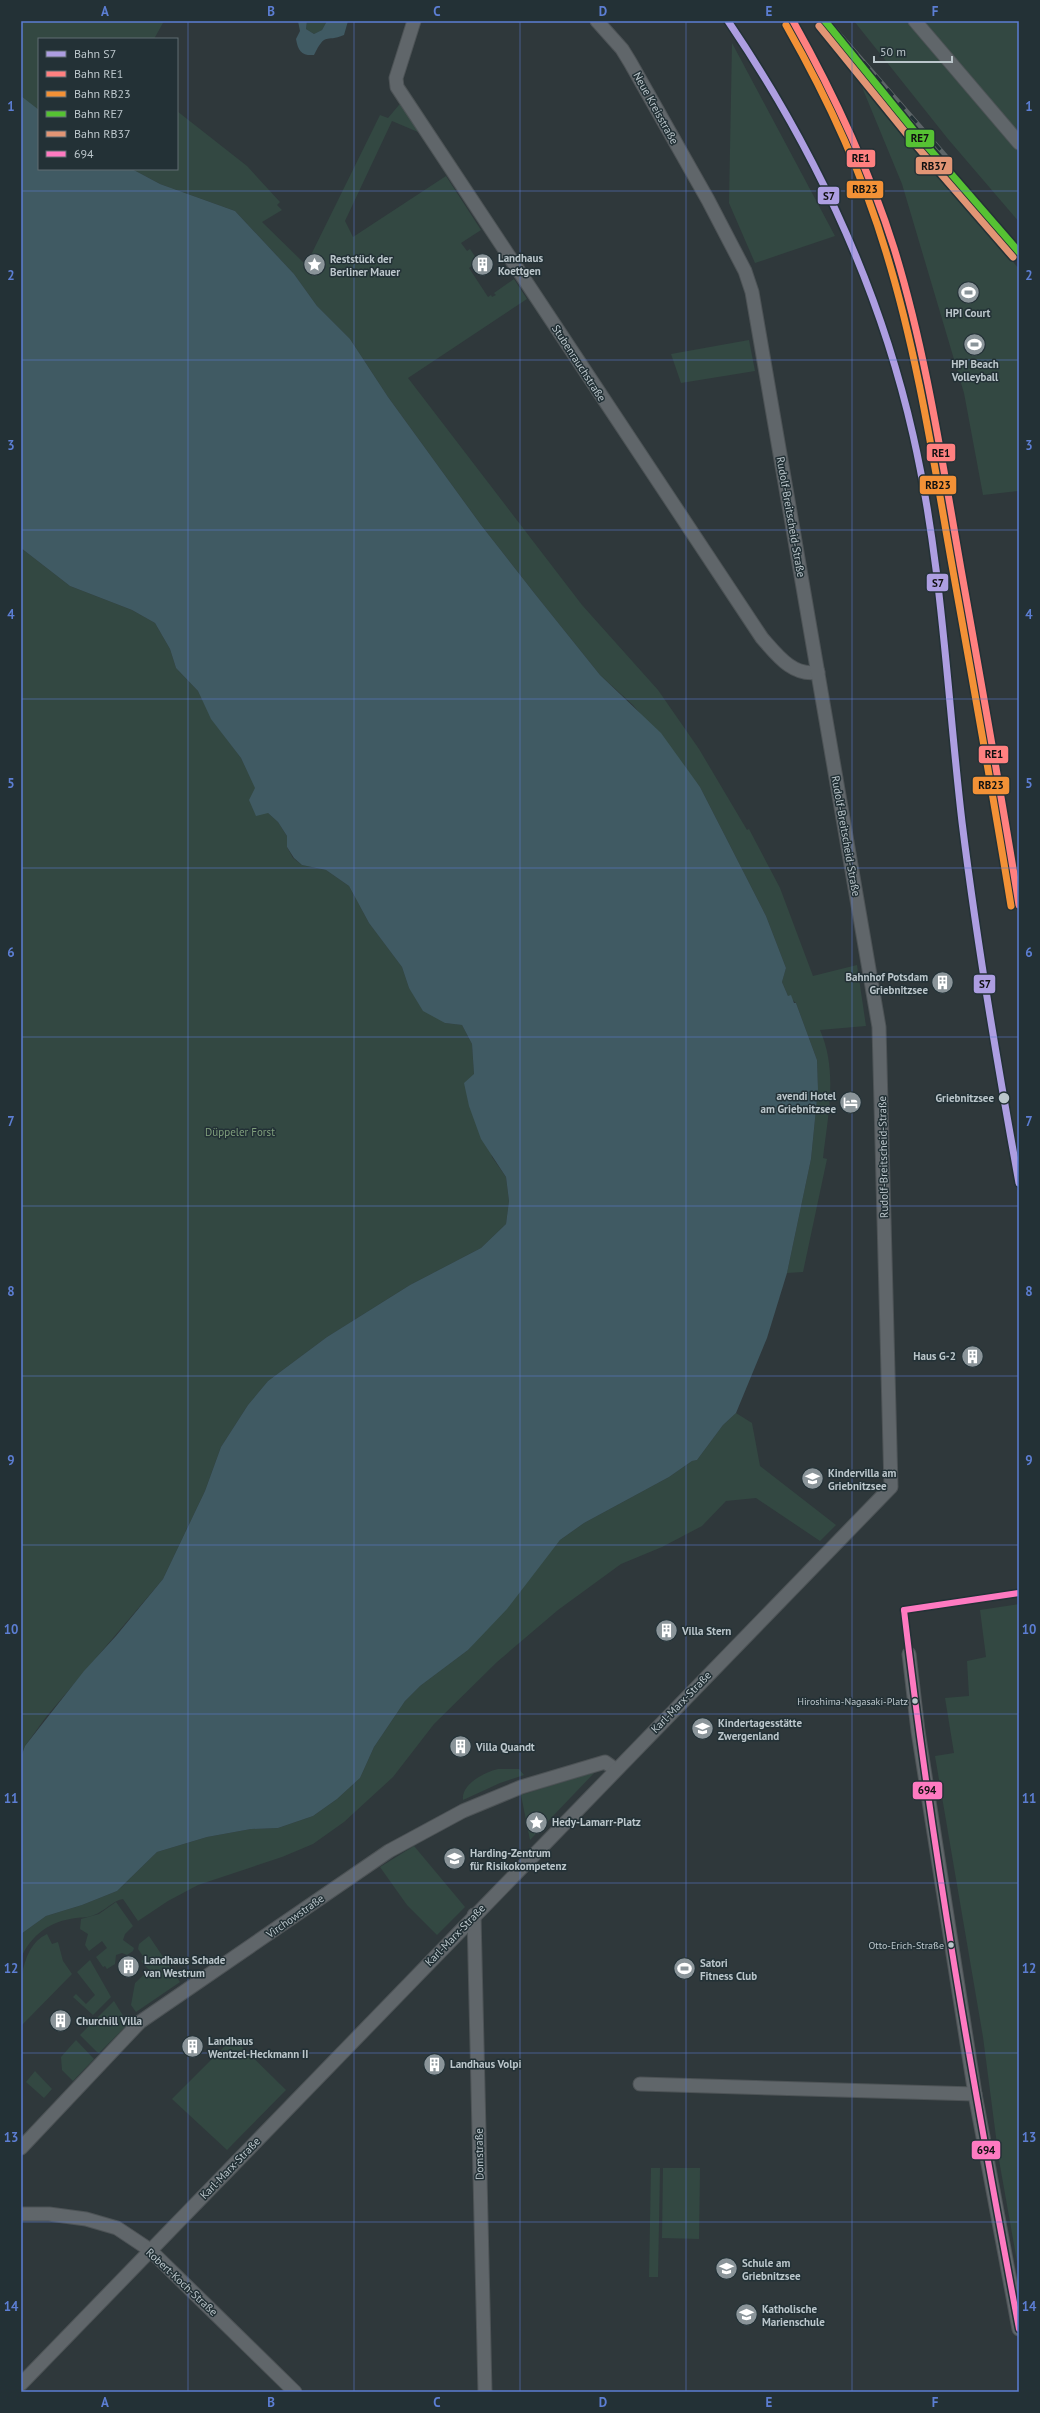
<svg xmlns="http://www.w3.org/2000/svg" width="1040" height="2413" viewBox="0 0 1040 2413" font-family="'PT Sans',sans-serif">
<rect width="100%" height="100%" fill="#2f383b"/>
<g fill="#334842">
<polygon points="21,21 164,21 154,39 39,39 39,114 21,109"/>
<polygon points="307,21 327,21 322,30 314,34 306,29"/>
<polygon points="854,21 1019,21 1019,222 948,139"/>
<polygon points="732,43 835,236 755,263 729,203"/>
<polygon points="857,75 1019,269 1019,491 983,495 964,393 902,184"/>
<path d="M399,105H404L421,131L418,132L392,121L345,221L353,237L446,176L481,230L461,243L467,251L470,249L478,261L469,268L488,297L491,295L492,297L496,295L494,293L514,279L527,299L408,378L582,605L658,690L699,749L747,830L749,829L780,888L813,976L857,965L866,1026L820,1030C838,1071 828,1115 823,1158L827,1159L803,1272L787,1273L811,1159L818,1089L817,1060L796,1003L788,996L782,982L786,968L766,916L700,787L633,705L600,675L535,594L481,525L388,397L350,339L317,306L294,274L235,211L160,184L132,169H177V111L247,166L280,202L277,205L282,210L262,222L306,265L380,115L388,118Z"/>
<polygon points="749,340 755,371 681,383 671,354"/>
<polygon points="21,548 70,586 132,610 155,623 170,649 176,668 198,691 212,719 241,758 268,813 278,822 287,836 287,847 293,858 302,865 326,870 349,886 369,923 402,967 409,988 445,1023 462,1025 472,1044 474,1074 492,1157 506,1177 509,1201 506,1224 481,1248 410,1285 327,1337 268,1381 248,1405 221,1447 205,1491 163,1579 46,1717 25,1746 21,1757"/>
<path d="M736,1413L752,1423L760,1466L836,1525L820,1541L756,1498L726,1501L702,1526L662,1547L621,1564L558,1610L497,1662L434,1724L393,1777L344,1822L313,1844L282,1857L198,1885L168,1901L138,1921L123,1899C112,1901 105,1911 94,1915C88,1918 82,1917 76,1918C50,1921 31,1935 21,1958V1934L46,1916L82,1905L117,1891L157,1852L207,1837L251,1829L278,1828L313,1816L337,1799L360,1778L374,1747L405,1701L420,1686L468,1650L560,1540L584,1523L669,1477L692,1461L697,1460L723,1425Z"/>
<polygon points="1019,1604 1019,2273 999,2160 983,2037 935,1756 954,1753 945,1698 969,1696 967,1661 986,1657 980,1610"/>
<path d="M498,1769H519L524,1775L500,1783L463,1800C461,1784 485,1772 498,1769Z"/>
<polygon points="595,1772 530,1840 521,1795"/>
<polygon points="414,1846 465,1907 437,1935 407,1905 380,1867"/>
<polygon points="116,1902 133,1926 125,1934 123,1940 134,1948 133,1951 127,1955 122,1953 116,1955 115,1964 107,1969 105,1966 103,1967 96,1957 107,1948 102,1941 89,1951 85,1945 88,1934 80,1929 81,1919 99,1914"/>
<path d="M47,1934L52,1944L58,1942L63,1961L72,1974L21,2026C19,1998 17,1948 47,1934Z"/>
<polygon points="149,1936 180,1982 136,2012 131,2005 135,1983 149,1970 141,1961 145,1959 138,1949 139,1944"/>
<polygon points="90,1960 111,1997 93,2015 73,1997 76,1994 86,2004 95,1995 77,1972"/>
<polygon points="114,2001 128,2024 99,2053 97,2052 80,2035"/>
<polygon points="233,2038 286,2090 227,2150 172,2099"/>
<polygon points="76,2040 94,2059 73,2081 62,2070 61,2057"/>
<polygon points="35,2071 52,2089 44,2098 26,2082"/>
<polygon points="651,2168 660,2168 658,2277 649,2277"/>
<polygon points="663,2168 700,2168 699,2239 662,2238"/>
</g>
<g fill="#405a63">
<path d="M298,21H307L306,29L314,34L322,30L327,21H348L344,35C325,43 326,31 314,55C302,56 298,51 296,39L300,31Z"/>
<polygon points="21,96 39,110 39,169 132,169 160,184 235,211 294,274 317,306 350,339 388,397 481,525 535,594 600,675 661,733 700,787 766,916 786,968 782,982 788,996 791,995 794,1003 796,1003 817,1060 818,1089 811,1159 787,1273 767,1338 736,1413 723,1425 697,1460 692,1461 669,1477 584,1523 560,1540 507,1609 468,1650 420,1686 405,1701 374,1747 360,1778 337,1799 313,1816 278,1828 251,1829 207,1837 157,1852 117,1891 82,1905 46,1916 21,1934 21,1757 25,1746 84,1671 116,1636 163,1579 205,1491 221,1447 248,1405 268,1381 327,1337 410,1285 481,1248 506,1224 509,1201 506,1177 481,1139 469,1106 464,1083 474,1074 472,1044 462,1025 445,1023 423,1011 409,988 402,967 369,923 349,886 326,870 302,865 294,858 287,847 287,836 278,822 268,813 256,816 249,800 255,788 241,758 211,719 198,691 176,668 170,649 155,623 132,610 70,586 21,548"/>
</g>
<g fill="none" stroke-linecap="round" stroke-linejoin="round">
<defs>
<g id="minor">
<path d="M414,21L396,78L397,87L762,638C777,655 793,677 818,672"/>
<polyline points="915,21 1019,143"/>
<polyline points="909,1654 918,1731 975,2094 1019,2329"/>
<polyline points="474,1915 485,2392"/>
<polyline points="640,2084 975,2094"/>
<polyline points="21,2148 140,2022 389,1851 463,1811 521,1787 605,1762 615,1769"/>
<polyline points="21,2214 49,2214 86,2219 117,2228 150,2250 295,2392"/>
<polyline points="21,2384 891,1487 879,1027 752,292 745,271 708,200 630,62 622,49 597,21"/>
</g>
</defs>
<use href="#minor" stroke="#4d5356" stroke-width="15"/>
<use href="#minor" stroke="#60666a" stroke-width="13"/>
<defs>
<polyline id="rail" points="828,21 951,162"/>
</defs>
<use href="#rail" stroke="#5e6568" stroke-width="4.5"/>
<use href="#rail" stroke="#233136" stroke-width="3" stroke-dasharray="9" stroke-linecap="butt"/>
<defs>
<g id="bus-1">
<path d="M904,1610C932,1851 974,2090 1019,2329"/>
<polyline points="904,1610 1019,1593"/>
</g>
</defs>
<use href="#bus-1" stroke="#233136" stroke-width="9"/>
<use href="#bus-1" stroke="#fe7ac1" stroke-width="6"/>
<defs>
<path id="rail-1" d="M728,21C814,148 879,285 913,435C942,562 947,694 962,822C977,943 997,1063 1019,1183"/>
<path id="rail-2" d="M793,21C834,94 869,169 894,248C926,352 942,461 961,569C981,681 1001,793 1019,905"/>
<path id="rail-3" d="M786,25C827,97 862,172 886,252C918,356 934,464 953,571C973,683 993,794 1011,906"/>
<polyline id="rail-4" points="825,21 920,138 1019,252"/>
<polyline id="rail-5" points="819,26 914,143 1013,257"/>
</defs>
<use href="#rail-1" stroke="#233136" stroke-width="10"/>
<use href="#rail-2" stroke="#233136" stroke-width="10"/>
<use href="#rail-3" stroke="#233136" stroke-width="10"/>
<use href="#rail-4" stroke="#233136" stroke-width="10"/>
<use href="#rail-5" stroke="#233136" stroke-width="10"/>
<use href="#rail-1" stroke="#ad9ee1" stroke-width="7"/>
<use href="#rail-2" stroke="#ff8080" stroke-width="7"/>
<use href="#rail-3" stroke="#f39136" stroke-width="7"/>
<use href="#rail-4" stroke="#56c233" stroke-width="7"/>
<use href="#rail-5" stroke="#e29575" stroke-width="7"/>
</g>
<path fill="none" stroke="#5c7ed3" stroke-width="1" stroke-opacity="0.55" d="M188,21V2392M354,21V2392M520,21V2392M686,21V2392M852,21V2392M21,191H1019M21,360H1019M21,530H1019M21,699H1019M21,868H1019M21,1037H1019M21,1206H1019M21,1376H1019M21,1545H1019M21,1714H1019M21,1883H1019M21,2053H1019M21,2222H1019"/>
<defs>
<symbol id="building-disc" viewBox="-11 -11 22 22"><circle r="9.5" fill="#8a9499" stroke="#233136"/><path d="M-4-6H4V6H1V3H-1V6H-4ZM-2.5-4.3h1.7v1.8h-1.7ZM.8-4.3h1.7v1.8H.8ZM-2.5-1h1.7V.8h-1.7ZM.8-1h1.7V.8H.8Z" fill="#fff"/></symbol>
<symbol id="sight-disc" viewBox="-11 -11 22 22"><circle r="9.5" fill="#8a9499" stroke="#233136"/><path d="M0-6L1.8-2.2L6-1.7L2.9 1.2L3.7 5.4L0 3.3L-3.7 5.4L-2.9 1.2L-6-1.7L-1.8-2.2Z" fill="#fff"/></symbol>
<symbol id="stadium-disc" viewBox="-11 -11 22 22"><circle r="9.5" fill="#8a9499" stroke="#233136"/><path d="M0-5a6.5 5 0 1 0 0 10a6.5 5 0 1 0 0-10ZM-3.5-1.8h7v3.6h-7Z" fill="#fff"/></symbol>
<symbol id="hotel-disc" viewBox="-11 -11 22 22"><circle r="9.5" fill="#8a9499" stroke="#233136"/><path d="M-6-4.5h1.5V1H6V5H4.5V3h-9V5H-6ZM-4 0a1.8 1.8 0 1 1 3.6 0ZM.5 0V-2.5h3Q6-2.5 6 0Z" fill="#fff"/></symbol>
<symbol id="school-disc" viewBox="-11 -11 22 22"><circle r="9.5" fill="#8a9499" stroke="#233136"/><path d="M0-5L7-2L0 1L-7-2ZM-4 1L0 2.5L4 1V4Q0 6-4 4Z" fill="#fff"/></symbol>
<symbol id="university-disc" viewBox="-11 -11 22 22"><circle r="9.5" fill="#8a9499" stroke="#233136"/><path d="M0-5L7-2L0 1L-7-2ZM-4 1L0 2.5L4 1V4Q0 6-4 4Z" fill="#fff"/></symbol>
</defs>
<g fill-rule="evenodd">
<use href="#building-disc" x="470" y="252" width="25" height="25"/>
<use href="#sight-disc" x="302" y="252" width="25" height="25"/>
<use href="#stadium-disc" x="956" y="280" width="25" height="25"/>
<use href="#stadium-disc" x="962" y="332" width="25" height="25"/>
<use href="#building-disc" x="930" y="970" width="25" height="25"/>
<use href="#hotel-disc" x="838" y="1090" width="25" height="25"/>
<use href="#building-disc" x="960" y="1344" width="25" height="25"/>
<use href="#school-disc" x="800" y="1466" width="25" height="25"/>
<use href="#building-disc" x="654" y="1618" width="25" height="25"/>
<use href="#school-disc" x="690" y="1716" width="25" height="25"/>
<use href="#building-disc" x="448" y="1734" width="25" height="25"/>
<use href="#sight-disc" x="524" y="1810" width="25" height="25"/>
<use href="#university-disc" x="442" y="1846" width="25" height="25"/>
<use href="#building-disc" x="116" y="1954" width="25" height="25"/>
<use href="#stadium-disc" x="672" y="1956" width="25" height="25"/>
<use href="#building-disc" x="48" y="2008" width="25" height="25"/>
<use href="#building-disc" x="180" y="2034" width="25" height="25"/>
<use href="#building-disc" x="422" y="2052" width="25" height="25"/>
<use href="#school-disc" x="714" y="2256" width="25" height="25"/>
<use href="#school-disc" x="734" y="2302" width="25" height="25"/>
</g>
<g fill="#bbc6cb" stroke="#233136" stroke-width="1.5">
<circle cx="1004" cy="1098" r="6"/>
<circle cx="915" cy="1701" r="3.5"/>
<circle cx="951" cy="1945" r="3.5"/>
</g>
<g text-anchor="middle" stroke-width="3" stroke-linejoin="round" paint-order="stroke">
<g font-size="10" fill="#bbc6cb" stroke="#233136" text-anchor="end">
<text x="908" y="1705">Hiroshima-Nagasaki-Platz</text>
<text x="944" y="1949">Otto-Erich-Straße</text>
</g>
<g font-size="11" fill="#bbc6cb" stroke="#233136">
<text transform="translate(656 108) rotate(61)" y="4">Neue Kreisstraße</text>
<text transform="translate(579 363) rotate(57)" y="4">Stubenrauchstraße</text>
<text transform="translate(791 517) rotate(80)" y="4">Rudolf-Breitscheid-Straße</text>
<text transform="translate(846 836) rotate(80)" y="4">Rudolf-Breitscheid-Straße</text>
<text transform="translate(883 1157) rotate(-91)" y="4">Rudolf-Breitscheid-Straße</text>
<text transform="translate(681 1702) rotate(-46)" y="4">Karl-Marx-Straße</text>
<text transform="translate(295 1916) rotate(-35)" y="4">Virchowstraße</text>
<text transform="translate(455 1935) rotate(-46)" y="4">Karl-Marx-Straße</text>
<text transform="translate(479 2154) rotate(-91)" y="4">Domstraße</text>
<text transform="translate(230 2168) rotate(-46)" y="4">Karl-Marx-Straße</text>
<text transform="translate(182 2282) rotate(43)" y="4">Robert-Koch-Straße</text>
</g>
<g font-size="11" font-weight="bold" fill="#bbc6cb" stroke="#233136" text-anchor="start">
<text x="498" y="262">Landhaus<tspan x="498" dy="13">Koettgen</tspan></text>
<text x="330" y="263">Reststück der<tspan x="330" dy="13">Berliner Mauer</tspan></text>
<text x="968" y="317" text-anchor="middle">HPI Court</text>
<text x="975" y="368" text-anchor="middle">HPI Beach<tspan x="975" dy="13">Volleyball</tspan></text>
<text x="928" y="981" text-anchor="end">Bahnhof Potsdam<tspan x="928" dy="13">Griebnitzsee</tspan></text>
<text x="836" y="1100" text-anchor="end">avendi Hotel<tspan x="836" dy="13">am Griebnitzsee</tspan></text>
<text x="956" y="1360" text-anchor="end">Haus G-2</text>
<text x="828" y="1477">Kindervilla am<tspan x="828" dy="13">Griebnitzsee</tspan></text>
<text x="682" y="1635">Villa Stern</text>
<text x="718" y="1727">Kindertagesstätte<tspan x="718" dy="13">Zwergenland</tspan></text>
<text x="476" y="1751">Villa Quandt</text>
<text x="552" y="1826">Hedy-Lamarr-Platz</text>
<text x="470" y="1857">Harding-Zentrum<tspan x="470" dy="13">für Risikokompetenz</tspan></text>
<text x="144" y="1964">Landhaus Schade<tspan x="144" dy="13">van Westrum</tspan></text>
<text x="700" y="1967">Satori<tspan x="700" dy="13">Fitness Club</tspan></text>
<text x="76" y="2025">Churchill Villa</text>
<text x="208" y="2045">Landhaus<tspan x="208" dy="13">Wentzel-Heckmann II</tspan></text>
<text x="450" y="2068">Landhaus Volpi</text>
<text x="742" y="2267">Schule am<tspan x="742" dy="13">Griebnitzsee</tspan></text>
<text x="762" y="2313">Katholische<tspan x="762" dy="13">Marienschule</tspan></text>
</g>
<g font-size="11" font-weight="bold" fill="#bbc6cb" stroke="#233136" text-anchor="end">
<text x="994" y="1102">Griebnitzsee</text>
</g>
<g font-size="11" fill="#7f9e7c" stroke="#233136">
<text x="240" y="1136">Düppeler Forst</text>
</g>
</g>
<g stroke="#233136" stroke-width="1.5">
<rect x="905" y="129" width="30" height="19" rx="4" fill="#56c233"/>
<rect x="846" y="149" width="30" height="19" rx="4" fill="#ff8080"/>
<rect x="915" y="156" width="38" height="19" rx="4" fill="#e29575"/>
<rect x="846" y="180" width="38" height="19" rx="4" fill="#f39136"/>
<rect x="817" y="186" width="23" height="19" rx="4" fill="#ad9ee1"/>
<rect x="926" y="443" width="30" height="19" rx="4" fill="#ff8080"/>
<rect x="919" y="475" width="38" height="20" rx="4" fill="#f39136"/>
<rect x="926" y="573" width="23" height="19" rx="4" fill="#ad9ee1"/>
<rect x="978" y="745" width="31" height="19" rx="4" fill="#ff8080"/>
<rect x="972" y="776" width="38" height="19" rx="4" fill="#f39136"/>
<rect x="973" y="974" width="23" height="20" rx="4" fill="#ad9ee1"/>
<rect x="912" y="1781" width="31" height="19" rx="4" fill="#fe7ac1"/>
<rect x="971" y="2140" width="30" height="20" rx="4" fill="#fe7ac1"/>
</g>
<g font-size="11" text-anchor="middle" font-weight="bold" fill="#111">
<text x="920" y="142">RE7</text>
<text x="861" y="162">RE1</text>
<text x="934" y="170">RB37</text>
<text x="865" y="193">RB23</text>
<text x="829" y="200">S7</text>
<text x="941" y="457">RE1</text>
<text x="938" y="489">RB23</text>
<text x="938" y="587">S7</text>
<text x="994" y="758">RE1</text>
<text x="991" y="789">RB23</text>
<text x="985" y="988">S7</text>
<text x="927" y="1794">694</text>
<text x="986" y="2154">694</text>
</g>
<rect width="1040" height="2413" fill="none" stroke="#233136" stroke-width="44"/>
<rect x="38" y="38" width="140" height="132" fill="#233136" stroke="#606d72"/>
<rect x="46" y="51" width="20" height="6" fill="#ad9ee1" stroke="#606d72"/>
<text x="74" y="58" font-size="12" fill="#bbc6cb">Bahn S7</text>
<rect x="46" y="71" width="20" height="6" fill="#ff8080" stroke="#606d72"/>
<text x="74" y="78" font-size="12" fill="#bbc6cb">Bahn RE1</text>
<rect x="46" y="91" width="20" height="6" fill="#f39136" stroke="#606d72"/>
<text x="74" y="98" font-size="12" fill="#bbc6cb">Bahn RB23</text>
<rect x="46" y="111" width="20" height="6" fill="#56c233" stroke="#606d72"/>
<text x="74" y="118" font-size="12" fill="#bbc6cb">Bahn RE7</text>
<rect x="46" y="131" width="20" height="6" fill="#e29575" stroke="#606d72"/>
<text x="74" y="138" font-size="12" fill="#bbc6cb">Bahn RB37</text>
<rect x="46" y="151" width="20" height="6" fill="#fe7ac1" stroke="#606d72"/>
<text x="74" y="158" font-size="12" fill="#bbc6cb">694</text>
<path d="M874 56v6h78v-6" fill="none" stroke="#bbc6cb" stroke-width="2"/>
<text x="880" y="56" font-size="12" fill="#bbc6cb" stroke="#233136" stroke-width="3" paint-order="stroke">50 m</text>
<rect x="22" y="22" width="996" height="2369" fill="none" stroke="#5c7ed3" stroke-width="1.5"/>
<g font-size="13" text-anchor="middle" font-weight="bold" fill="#5c7ed3">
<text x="105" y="16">A</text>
<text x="271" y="16">B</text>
<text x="437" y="16">C</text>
<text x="603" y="16">D</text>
<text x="769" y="16">E</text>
<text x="935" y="16">F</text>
<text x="11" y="111">1</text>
<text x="1029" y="111">1</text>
<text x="11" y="280">2</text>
<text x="1029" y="280">2</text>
<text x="11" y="450">3</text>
<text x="1029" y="450">3</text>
<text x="11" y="619">4</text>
<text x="1029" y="619">4</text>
<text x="11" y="788">5</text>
<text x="1029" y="788">5</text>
<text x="11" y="957">6</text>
<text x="1029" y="957">6</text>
<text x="11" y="1126">7</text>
<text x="1029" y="1126">7</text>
<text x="11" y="1296">8</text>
<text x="1029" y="1296">8</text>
<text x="11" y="1465">9</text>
<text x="1029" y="1465">9</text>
<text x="11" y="1634">10</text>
<text x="1029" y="1634">10</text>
<text x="11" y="1803">11</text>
<text x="1029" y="1803">11</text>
<text x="11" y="1973">12</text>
<text x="1029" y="1973">12</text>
<text x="11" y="2142">13</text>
<text x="1029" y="2142">13</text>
<text x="11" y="2311">14</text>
<text x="1029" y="2311">14</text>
<text x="105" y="2407">A</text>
<text x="271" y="2407">B</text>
<text x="437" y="2407">C</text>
<text x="603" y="2407">D</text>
<text x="769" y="2407">E</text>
<text x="935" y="2407">F</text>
</g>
</svg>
